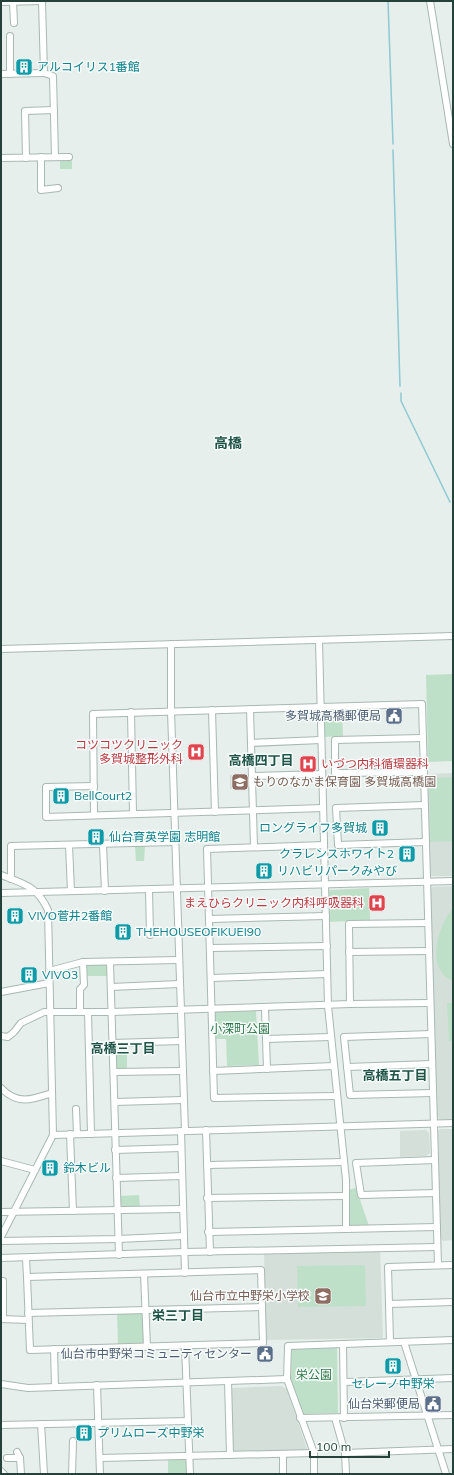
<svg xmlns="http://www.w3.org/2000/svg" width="454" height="1475" viewBox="0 0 454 1475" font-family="Mulish,'Noto Sans JP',sans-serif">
<rect width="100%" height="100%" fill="#e6efeb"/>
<g fill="#d4dfda">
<polygon points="453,773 453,876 432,876 430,875 427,774"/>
<rect x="230" y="775" width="20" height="14"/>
<polygon points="453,886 453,1119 440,1120 437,1116 429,890 432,887"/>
<polygon points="440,1129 453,1129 453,1240 443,1241 440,1237 438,1131"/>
<polygon points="426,1130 429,1133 430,1153 426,1156 400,1157 400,1131"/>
<polygon points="380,1249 383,1338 266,1340 264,1254"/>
<polygon points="281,1386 287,1389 308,1452 233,1454 231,1388"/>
</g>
<g fill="#bfe0c8">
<polygon points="72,159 72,169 60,169 60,160"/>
<polygon points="453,674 453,761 428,762 426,675"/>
<polygon points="326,709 342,709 343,736 323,737 323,712"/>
<polygon points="453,777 453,841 430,842 429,778"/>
<polygon points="135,846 145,846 144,861 136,861"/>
<polygon points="369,888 370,920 328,922 328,893 330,890"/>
<path d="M453,908V981C424,969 438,926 453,908Z"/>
<polygon points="83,962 103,962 108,967 107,976 83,976"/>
<polygon points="447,1003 453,1003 453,1041 449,1041"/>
<polygon points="256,1011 259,1065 227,1066 226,1039 214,1039 213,1012"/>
<polygon points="114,1043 127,1043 127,1069 113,1068"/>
<polygon points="356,1188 369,1226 350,1226 348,1223 347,1190"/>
<polygon points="139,1195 140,1207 124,1207 120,1204 119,1196"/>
<polygon points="365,1265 366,1306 298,1307 297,1266"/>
<polygon points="141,1312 144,1315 145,1340 142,1343 118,1344 117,1313"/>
<polygon points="337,1348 338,1413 302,1414 291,1380 292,1349"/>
<polygon points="186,1459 186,1474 168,1474 168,1460"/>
</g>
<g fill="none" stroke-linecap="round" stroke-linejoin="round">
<g stroke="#8ec9d4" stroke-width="1.5">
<polyline points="388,1 393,144"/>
<polyline points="393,150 400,386"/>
<polyline points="401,393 401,401 450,502"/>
</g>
<defs>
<g id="minor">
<polyline points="42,1 44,73 53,76 55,157"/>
<polyline points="430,1 453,144"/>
<polyline points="1,2 42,1"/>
<polyline points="13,2 14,23"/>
<polyline points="10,36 10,74"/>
<polyline points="1,74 44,73"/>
<polyline points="41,157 41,190 58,188"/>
<polyline points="1,158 69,157"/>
<polyline points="26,158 25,111 54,110"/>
<polyline points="319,640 328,1006 346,1180 346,1229"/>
<polyline points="171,644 171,711 185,1131"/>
<polyline points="1,649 453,636"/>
<polyline points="250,709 254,847"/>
<polyline points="212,710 215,812"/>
<polyline points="131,712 133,814"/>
<polyline points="422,738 335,740 335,773 423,772"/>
<polyline points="251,743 321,740"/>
<polyline points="252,776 322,774"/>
<polyline points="94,786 46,787 46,817 323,808"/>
<polyline points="425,805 336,808 338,845 426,842"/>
<polyline points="94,815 93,714 422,704 438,1265"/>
<polyline points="69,845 71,891"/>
<polyline points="103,845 105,891"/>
<polyline points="324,845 207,849 214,1098 336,1096"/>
<path d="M1,875C24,884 37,886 48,910L53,1135L1,1237"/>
<polyline points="11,879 11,846 175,842"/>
<polyline points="149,890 150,935"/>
<polyline points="1,893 453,881"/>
<polyline points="210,919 326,916"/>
<polyline points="211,948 327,946"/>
<polyline points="349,952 429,951"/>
<polyline points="110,962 119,1255"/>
<polyline points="49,971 83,962 179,960"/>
<polyline points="211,978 327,974"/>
<polyline points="111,987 179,984"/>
<polyline points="1,992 49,983"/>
<polyline points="350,1004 349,924 428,923"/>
<polyline points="265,1008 267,1069"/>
<polyline points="80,1012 80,989 84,985 83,962"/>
<polyline points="88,1012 91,1134"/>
<polyline points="431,1034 344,1037 350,1095 433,1093"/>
<polyline points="1,1036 8,1037 14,1032 21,1023 44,1012 111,1012 350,1004 430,1003"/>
<polyline points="266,1039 330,1037"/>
<polyline points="112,1043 181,1041"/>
<polyline points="347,1067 432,1064"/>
<polyline points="213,1071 334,1066"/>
<polyline points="114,1072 182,1071"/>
<path d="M1,1088C18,1105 31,1100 52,1093"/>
<polyline points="115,1102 183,1100"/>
<polyline points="76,1109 77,1134"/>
<polyline points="206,1130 210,1252"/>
<polyline points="181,1131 185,1273"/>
<polyline points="70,1134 73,1211"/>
<polyline points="53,1135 453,1123"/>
<polyline points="115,1150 181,1148"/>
<polyline points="435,1160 356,1163 361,1195 436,1193"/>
<polyline points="1,1161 35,1170"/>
<polyline points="207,1165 344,1162"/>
<polyline points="116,1178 182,1176"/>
<polyline points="207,1198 345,1196"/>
<polyline points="1,1212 183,1209"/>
<polyline points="208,1232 437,1227"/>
<polyline points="1,1241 118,1239 184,1236"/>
<polyline points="1,1258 185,1252 437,1247"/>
<polyline points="26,1258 27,1277"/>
<polygon points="261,1270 263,1343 30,1350 27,1277"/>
<polyline points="144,1274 147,1347"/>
<polyline points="1,1281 3,1281 3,1319"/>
<polyline points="389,1304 453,1302"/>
<polyline points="28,1313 262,1307"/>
<polyline points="1,1319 28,1320"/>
<polyline points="390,1342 388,1267 453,1265"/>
<polyline points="404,1342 446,1474"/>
<polyline points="343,1344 344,1418"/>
<polyline points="185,1346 190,1474"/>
<polyline points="54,1349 55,1387"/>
<polyline points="287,1379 288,1346 453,1340"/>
<polyline points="228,1381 230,1455"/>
<polyline points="344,1382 453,1378"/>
<polyline points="1,1384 28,1388 287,1379 314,1453 314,1474"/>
<polyline points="97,1385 100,1474"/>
<polyline points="300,1418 453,1415"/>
<polyline points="335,1418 345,1453 346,1474"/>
<polyline points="41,1424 44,1474"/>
<polyline points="1,1425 188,1421"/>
<polyline points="17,1452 20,1458 21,1474"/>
<polyline points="345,1453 453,1449"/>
<polyline points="283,1454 283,1474"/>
<polyline points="7,1458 20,1458"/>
<polyline points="100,1458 314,1453"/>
<polyline points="1,1471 4,1474"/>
<polyline points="72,1474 73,1441"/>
</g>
</defs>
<use href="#minor" stroke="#a8b8b2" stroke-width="8"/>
<use href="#minor" stroke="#fff" stroke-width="6"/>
</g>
<defs>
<symbol id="building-square" viewBox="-11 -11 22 22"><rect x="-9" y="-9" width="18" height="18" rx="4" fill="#0f9aa8" stroke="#f7fbf9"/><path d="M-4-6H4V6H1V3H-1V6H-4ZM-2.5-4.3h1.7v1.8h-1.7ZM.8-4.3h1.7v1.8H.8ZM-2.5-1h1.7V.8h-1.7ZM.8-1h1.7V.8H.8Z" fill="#fff"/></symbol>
<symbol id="civic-square" viewBox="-11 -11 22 22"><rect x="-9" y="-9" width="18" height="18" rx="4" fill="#5c6f8a" stroke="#f7fbf9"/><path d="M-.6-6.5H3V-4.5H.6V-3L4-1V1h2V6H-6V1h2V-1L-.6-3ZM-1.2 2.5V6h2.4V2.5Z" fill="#fff"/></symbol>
<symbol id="hospital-square" viewBox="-11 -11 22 22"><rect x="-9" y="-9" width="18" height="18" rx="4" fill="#e0444e" stroke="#f7fbf9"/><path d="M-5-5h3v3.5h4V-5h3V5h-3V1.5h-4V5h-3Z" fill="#fff"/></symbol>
<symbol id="school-square" viewBox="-11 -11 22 22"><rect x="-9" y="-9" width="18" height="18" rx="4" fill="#8d6e63" stroke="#f7fbf9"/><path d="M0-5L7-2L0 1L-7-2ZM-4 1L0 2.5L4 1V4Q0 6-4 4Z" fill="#fff"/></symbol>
</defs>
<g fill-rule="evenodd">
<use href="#building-square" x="14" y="57" width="20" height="20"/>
<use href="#civic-square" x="384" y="706" width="20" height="20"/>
<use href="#hospital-square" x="186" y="742" width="20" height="20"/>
<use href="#hospital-square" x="298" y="754" width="20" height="20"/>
<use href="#school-square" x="230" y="772" width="20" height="20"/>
<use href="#building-square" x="51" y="786" width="20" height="20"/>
<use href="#building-square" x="370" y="818" width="20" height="20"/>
<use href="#building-square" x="86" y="827" width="20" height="20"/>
<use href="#building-square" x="397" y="844" width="20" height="20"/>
<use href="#building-square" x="254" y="861" width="20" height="20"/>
<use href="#hospital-square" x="367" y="893" width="20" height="20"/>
<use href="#building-square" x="5" y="906" width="20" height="20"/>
<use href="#building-square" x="113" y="922" width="20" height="20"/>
<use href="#building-square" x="19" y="965" width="20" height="20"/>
<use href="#building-square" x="40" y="1158" width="20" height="20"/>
<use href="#school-square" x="313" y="1286" width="20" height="20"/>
<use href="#civic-square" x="255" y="1344" width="20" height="20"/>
<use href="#building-square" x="383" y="1356" width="20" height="20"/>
<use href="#civic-square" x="423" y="1394" width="20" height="20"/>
<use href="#building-square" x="74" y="1423" width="20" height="20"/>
</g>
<g text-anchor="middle" stroke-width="3" stroke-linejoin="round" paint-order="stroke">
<g font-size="12" fill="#0d838f" stroke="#f7fbf9" text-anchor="start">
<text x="37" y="71">アルコイリス1番館</text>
<text x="74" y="800">BellCourt2</text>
<text x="367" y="832" text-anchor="end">ロングライフ多賀城</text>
<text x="109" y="841">仙台育英学園 志明館</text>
<text x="394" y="858" text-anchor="end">クラレンスホワイト2</text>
<text x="277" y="875">リハビリパークみやび</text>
<text x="28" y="920">VIVO菅井2番館</text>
<text x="136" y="936">THEHOUSEOFIKUEI90</text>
<text x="42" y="979">VIVO3</text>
<text x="63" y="1172">鈴木ビル</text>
<text x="393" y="1388" text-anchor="middle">セレーノ中野栄</text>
<text x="97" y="1437">プリムローズ中野栄</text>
</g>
<g font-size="12" fill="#4e5e75" stroke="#f7fbf9" text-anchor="end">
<text x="381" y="720">多賀城高橋郵便局</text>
<text x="252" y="1358">仙台市中野栄コミュニティセンター</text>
<text x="420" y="1408">仙台栄郵便局</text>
</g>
<g font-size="12" fill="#be3a42" stroke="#f7fbf9" text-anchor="end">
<text x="183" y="749">コツコツクリニック<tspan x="183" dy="14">多賀城整形外科</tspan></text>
<text x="321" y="768" text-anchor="start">いづつ内科循環器科</text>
<text x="364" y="907">まえひらクリニック内科呼吸器科</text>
</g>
<g font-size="12" fill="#785e54" stroke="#f7fbf9" text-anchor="start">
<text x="253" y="786">もりのなかま保育園 多賀城高橋園</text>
<text x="310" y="1300" text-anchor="end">仙台市立中野栄小学校</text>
</g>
<g font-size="12" fill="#2d7a4b" stroke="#f7fbf9">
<text x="240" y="1033">小深町公園</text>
<text x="314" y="1379">栄公園</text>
</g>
<g font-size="13" font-weight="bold" fill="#1f5548" stroke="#f7fbf9">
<text x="261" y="765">高橋四丁目</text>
<text x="123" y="1053">高橋三丁目</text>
<text x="395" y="1080">高橋五丁目</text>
<text x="178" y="1320">栄三丁目</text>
</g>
<g font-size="14" font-weight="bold" fill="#1f5548" stroke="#f7fbf9">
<text x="228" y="448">高橋</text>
</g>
</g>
<rect width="454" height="1475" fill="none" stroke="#24423a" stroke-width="4"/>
<path d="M310 1451v6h79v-6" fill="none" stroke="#24423a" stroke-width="2"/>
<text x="316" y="1451" font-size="12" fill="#24423a" stroke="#f7fbf9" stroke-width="3" paint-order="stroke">100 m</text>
</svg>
